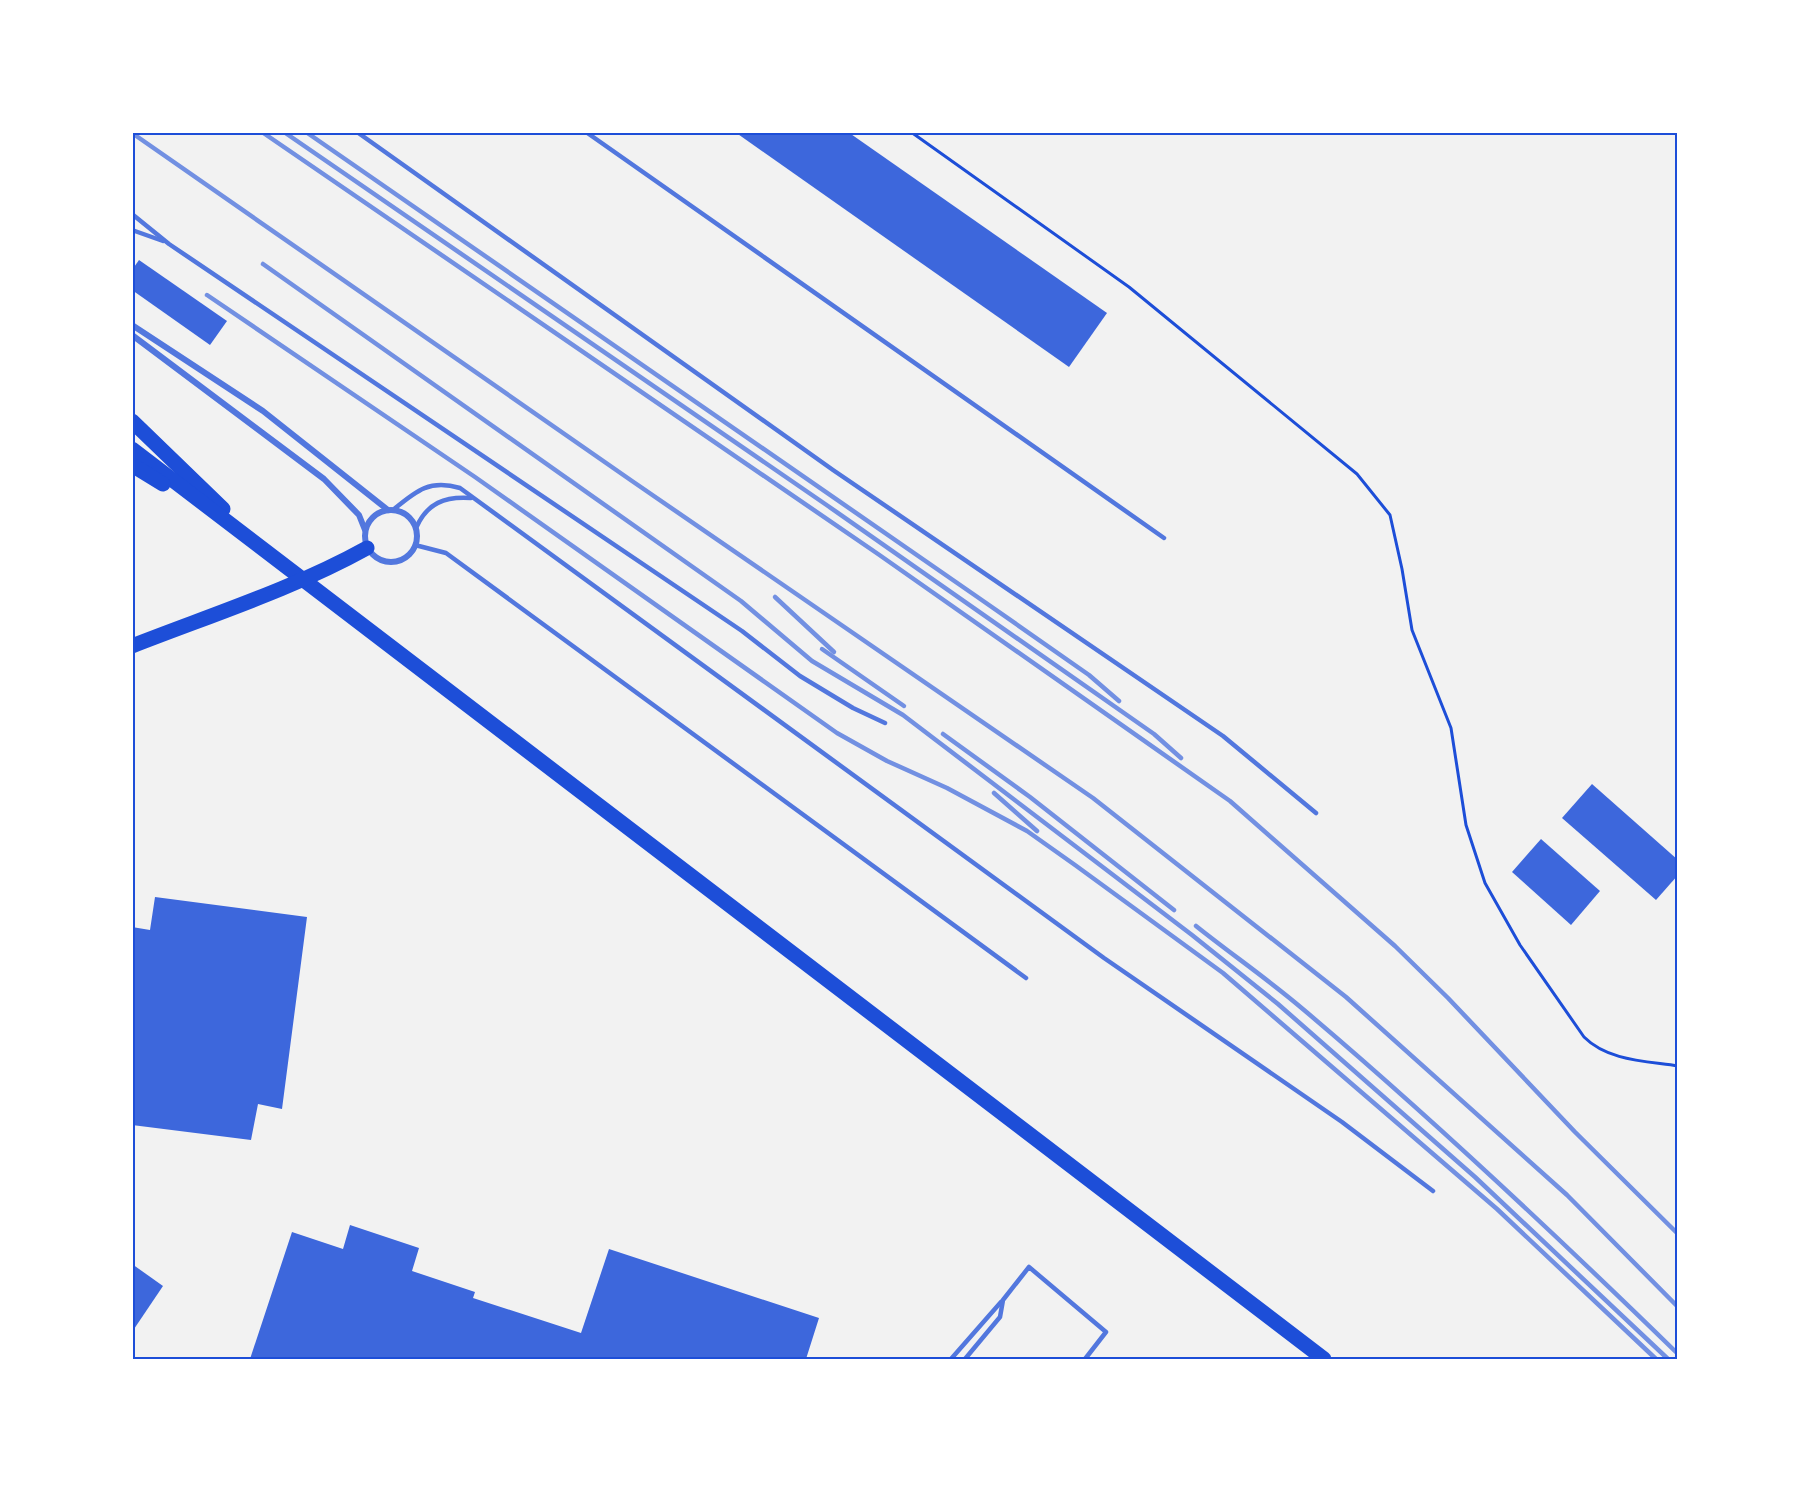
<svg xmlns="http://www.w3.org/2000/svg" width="1810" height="1491" viewBox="0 0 1810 1491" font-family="Literata,serif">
<rect width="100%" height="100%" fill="#f2f2f2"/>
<g fill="#3d67dc">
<polygon points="735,132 848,132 1107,313 1069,367"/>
<polygon points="139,260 227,321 210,345 132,290 132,270"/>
<polygon points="1592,784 1678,860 1678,875 1656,900 1562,818"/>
<polygon points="1541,839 1600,891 1571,925 1512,872"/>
<polygon points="155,897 307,917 282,1109 258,1104 251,1140 132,1125 132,927 150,930"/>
<polygon points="350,1225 419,1248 412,1271 475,1292 473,1298 581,1333 609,1249 819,1318 806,1359 250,1359 292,1232 343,1249"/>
<polygon points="132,1264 163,1286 132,1332"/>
</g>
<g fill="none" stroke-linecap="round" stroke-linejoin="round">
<path stroke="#1d4ed8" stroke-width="3" d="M911,132L1129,287L1357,474L1390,515L1402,569L1412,630L1451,728L1466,825L1485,883L1520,945L1584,1037C1608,1061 1646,1061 1678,1066"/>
<g stroke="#5277de" stroke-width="4.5">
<polyline points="357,132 833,470 1223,736 1316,813"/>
<polyline points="586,132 1164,538"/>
<polyline points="132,214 169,244 742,631 800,676 853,708 885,723"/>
<polyline points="132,230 163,241"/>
<path d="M393,510C416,491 429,479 460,488L1104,958L1342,1122L1433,1191"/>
<path d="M416,528C427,503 445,496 471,498"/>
<polyline points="415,545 446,553 1026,978"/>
<polyline points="951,1359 1001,1302"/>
<polyline points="965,1359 1000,1317 1003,1300 1029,1267 1106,1332 1085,1359"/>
</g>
<g stroke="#5277de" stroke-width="6">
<polyline points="132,325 263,411 388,510"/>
<polyline points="132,335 324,479 359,515 365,530"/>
<circle cx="391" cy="536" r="26"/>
</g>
<g stroke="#1d4ed8" stroke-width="15">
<polyline points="132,421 223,509"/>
<polyline points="132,449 1324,1359"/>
<polyline points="132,465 163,484"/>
<path d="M132,646C211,615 293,589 367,548"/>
</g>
<g stroke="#7290e2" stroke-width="4.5">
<polyline points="262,132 878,554 1230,801 1395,946 1448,998 1575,1132 1678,1234"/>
<polyline points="284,132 828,506 1154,734 1181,758"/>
<polyline points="306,132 976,596 1089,675 1119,701"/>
<polyline points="132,133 632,481 1093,798 1346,997 1567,1195 1678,1307"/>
<polyline points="263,264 741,601 812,661 903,715 1192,935 1278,1004 1475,1177 1668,1359"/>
<polyline points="207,295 475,477 837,733 887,761 947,788 1027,831 1075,865 1223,973 1497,1209 1656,1359"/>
<polyline points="775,597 834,652"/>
<polyline points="822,649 904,706"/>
<polyline points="943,734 1030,797 1174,910"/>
<polyline points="994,793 1037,831"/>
<path d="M1196,926C1231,954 1269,980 1304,1010C1433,1119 1557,1236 1678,1354"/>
</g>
</g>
<rect width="1810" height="1491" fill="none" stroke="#ffffff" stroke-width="267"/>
<rect x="134" y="134" width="1542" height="1224" fill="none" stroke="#1d4ed8" stroke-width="2"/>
</svg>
